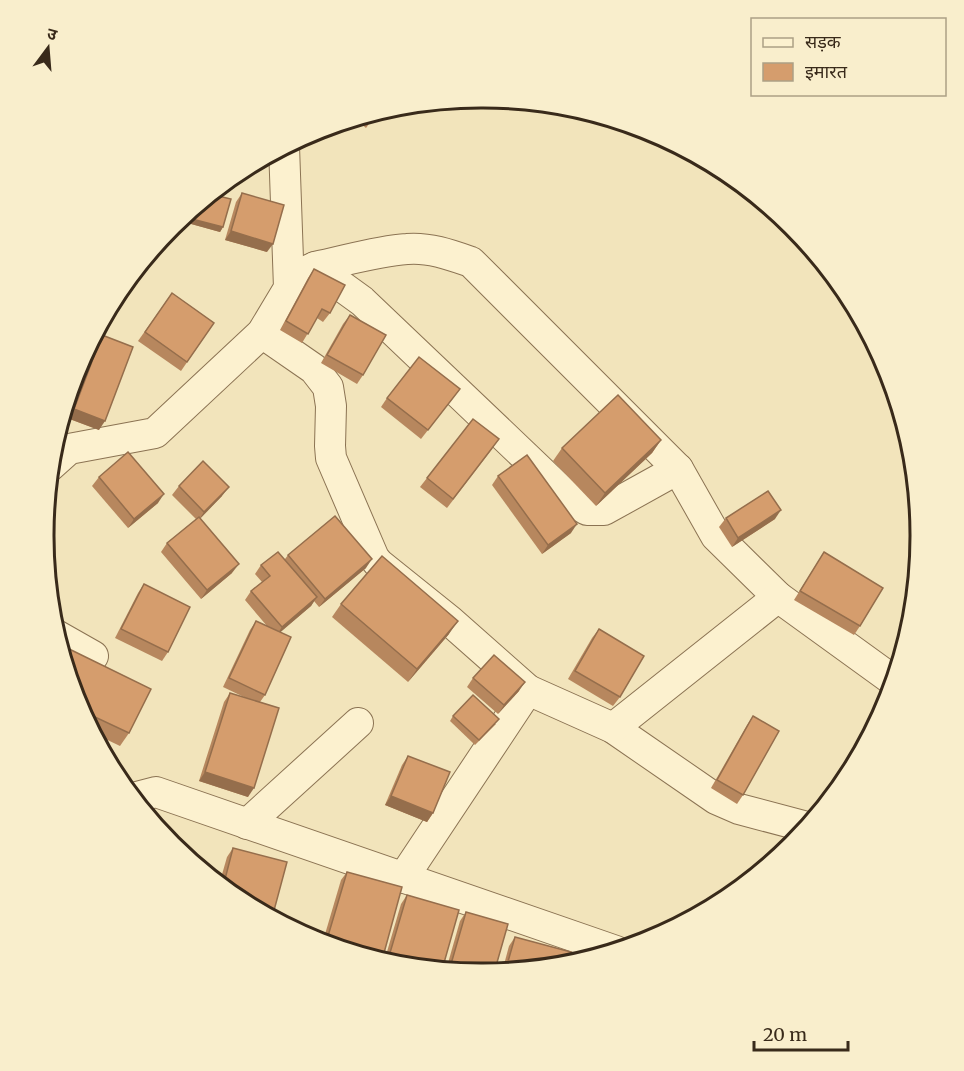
<svg xmlns="http://www.w3.org/2000/svg" width="964" height="1071" viewBox="0 0 964 1071" font-family="Merriweather,'Noto Sans Devanagari',serif">
<rect width="100%" height="100%" fill="#f2e4bb"/>
<g fill="none" stroke-linecap="round" stroke-linejoin="round">
<defs>
<g id="street">
<polyline points="315,267 362,301 572,501 587,510 604,510 678,469"/>
<path d="M289,288L302,273L315,267C345,261 376,251 407,249C429,247 451,255 471,262L678,469L716,536L778,597L894,681"/>
<polyline points="262,333 314,369 328,387 331,406 330,446 331,458 374,558 379,564 450,621 528,690 403,878"/>
<polyline points="50,466 69,449 155,433 262,333 289,288 284,146"/>
<polyline points="56,635 93,656"/>
<polyline points="528,690 613,728 716,799 739,809 807,827"/>
<polyline points="613,728 778,597"/>
<polyline points="133,798 156,792 616,951"/>
<polyline points="247,824 358,723"/>
</g>
</defs>
<use href="#street" stroke="#8b7353" stroke-width="32"/>
<use href="#street" stroke="#fcf1cf" stroke-width="30"/>
</g>
<g fill="#b7875e">
<polygon points="378,111 366,128 354,118"/>
<polygon points="242,193 267,252 225,240 236,202"/>
<polygon points="210,194 223,227 220,232 184,222 187,213"/>
<polygon points="314,269 330,313 323,322 317,318 302,343 280,330 308,278"/>
<polygon points="172,293 214,323 181,371 138,341"/>
<polygon points="350,315 363,375 357,384 321,363 343,324"/>
<polygon points="102,335 99,430 67,418 96,344"/>
<polygon points="387,398 453,398 421,439 381,407"/>
<polygon points="661,440 652,453 596,506 553,461 562,448"/>
<polygon points="493,448 447,508 420,487 427,478"/>
<polygon points="498,476 571,533 542,554 492,485"/>
<polygon points="99,477 158,503 128,528 92,486"/>
<polygon points="179,486 222,496 200,518 232,573 201,599 161,552 167,543 196,519 172,495"/>
<polygon points="726,518 775,519 732,547 719,527"/>
<polygon points="824,552 860,626 854,635 794,600"/>
<polygon points="288,555 366,568 319,607 314,601 311,606 280,632 265,695 260,702 248,797 199,781 224,702 230,693 246,698 223,687 250,630 256,621 267,626 245,600 251,591 262,582 255,574 261,565 285,559"/>
<polygon points="144,584 168,652 162,661 115,638 138,593"/>
<polygon points="341,604 449,634 408,682 332,617"/>
<polygon points="599,629 620,697 613,706 568,679 592,638"/>
<polygon points="473,678 519,691 498,714 467,687"/>
<polygon points="77,703 129,733 120,746 93,733"/>
<polygon points="453,716 496,724 475,745 450,721"/>
<polygon points="753,716 743,795 737,804 711,788 747,725"/>
<polygon points="408,756 433,813 427,822 385,805 402,765"/>
<polygon points="233,848 238,900 219,885 227,857"/>
<polygon points="347,872 378,960 323,941 341,880"/>
<polygon points="407,895 396,966 384,962 401,904"/>
<polygon points="466,912 482,974 446,970 460,921"/>
<polygon points="515,937 567,966 502,972 509,946"/>
</g>
<g fill="#956e4c">
<polygon points="188,218 223,227 220,232 184,222"/>
<polygon points="231,231 273,244 267,252 225,240"/>
<polygon points="74,409 105,421 99,430 67,418"/>
<polygon points="661,440 652,453 596,506 605,493"/>
<polygon points="229,487 222,496 198,521 204,512"/>
<polygon points="164,494 158,503 128,528 134,519"/>
<polygon points="781,510 775,519 732,547 738,538"/>
<polygon points="577,524 571,533 542,554 548,545"/>
<polygon points="372,559 366,568 319,607 325,599"/>
<polygon points="239,564 232,573 201,599 207,590"/>
<polygon points="317,597 311,606 276,636 282,627"/>
<polygon points="458,621 449,634 408,682 417,669"/>
<polygon points="525,682 519,691 498,714 504,705"/>
<polygon points="205,772 254,788 248,797 199,781"/>
<polygon points="391,796 433,813 427,822 385,805"/>
<polygon points="328,936 384,953 378,960 323,943"/>
</g>
<g fill="#d59d6d" stroke="#956e4c" stroke-width="1.5">
<polygon points="378,111 373,119 367,114"/>
<polygon points="242,193 284,205 273,244 231,231"/>
<polygon points="210,194 231,199 223,227 188,218 189,211"/>
<polygon points="314,269 345,285 330,313 322,309 308,334 286,321"/>
<polygon points="172,293 214,323 187,362 145,332"/>
<polygon points="350,315 386,335 363,375 327,355"/>
<polygon points="102,335 133,347 105,421 74,409"/>
<polygon points="419,357 460,389 428,430 387,398"/>
<polygon points="618,395 661,440 605,493 562,448"/>
<polygon points="473,419 499,439 453,499 427,478"/>
<polygon points="128,452 164,494 134,519 99,477"/>
<polygon points="527,455 577,524 548,545 498,476"/>
<polygon points="203,461 229,487 204,512 179,486"/>
<polygon points="768,491 781,510 738,538 726,518"/>
<polygon points="335,516 372,559 325,599 288,555"/>
<polygon points="199,517 239,564 207,590 167,543"/>
<polygon points="278,552 317,597 282,627 251,591 270,576 261,565"/>
<polygon points="824,552 883,588 860,626 800,591"/>
<polygon points="382,556 458,621 417,669 341,604"/>
<polygon points="144,584 190,607 168,652 121,629"/>
<polygon points="256,621 291,637 265,695 229,678"/>
<polygon points="599,629 644,656 620,697 575,671"/>
<polygon points="59,644 151,689 129,733 80,710 77,703"/>
<polygon points="494,655 525,682 504,705 473,678"/>
<polygon points="230,693 279,708 254,788 205,772"/>
<polygon points="473,695 499,719 479,740 453,716"/>
<polygon points="753,716 779,731 743,795 717,780"/>
<polygon points="408,756 450,772 433,813 391,796"/>
<polygon points="233,848 287,862 272,918 238,900 223,887"/>
<polygon points="347,872 402,887 384,953 328,936"/>
<polygon points="407,895 459,910 442,970 396,966 387,963"/>
<polygon points="466,912 508,924 494,973 482,974 449,971"/>
<polygon points="303,935 325,941 324,944 314,940"/>
<polygon points="515,937 571,952 567,966 505,972"/>
</g>
<path d="M0 0H964V1071H0ZM481 108H483A427 427 0 0 1 910 535V536A427 427 0 0 1 483 963H481A427 427 0 0 1 54 536V535A427 427 0 0 1 481 108Z" fill="#f9eecc" fill-rule="evenodd"/>
<path fill="none" stroke="#392a1a" stroke-width="3" d="M481 108H483A427 427 0 0 1 910 535V536A427 427 0 0 1 483 963H481A427 427 0 0 1 54 536V535A427 427 0 0 1 481 108Z"/>
<rect x="751" y="18" width="195" height="78" fill="#f9eecc" stroke="#aca085" stroke-width="1.5"/>
<rect x="763" y="38" width="30" height="9" fill="#fcf1cf" stroke="#aca085" stroke-width="1.5"/>
<text x="805" y="48" font-size="18" fill="#392a1a">सड़क</text>
<rect x="763" y="63" width="30" height="18" fill="#d59d6d" stroke="#aca085" stroke-width="1.5"/>
<text x="805" y="78" font-size="18" fill="#392a1a">इमारत</text>
<g transform="translate(48 48) rotate(16)" stroke="#f9eecc" stroke-width="4.5" paint-order="stroke">
<path d="M0-4.5L10 22L0 15L-10 22Z" fill="#392a1a"/>
<text y="-9" font-size="16" font-weight="bold" text-anchor="middle" fill="#392a1a">उ</text>
</g>
<path d="M754 1041v9h94v-9" fill="none" stroke="#392a1a" stroke-width="3"/>
<text x="763" y="1041" font-size="18" fill="#392a1a" stroke="#f9eecc" stroke-width="4.5" paint-order="stroke">20 m</text>
</svg>
